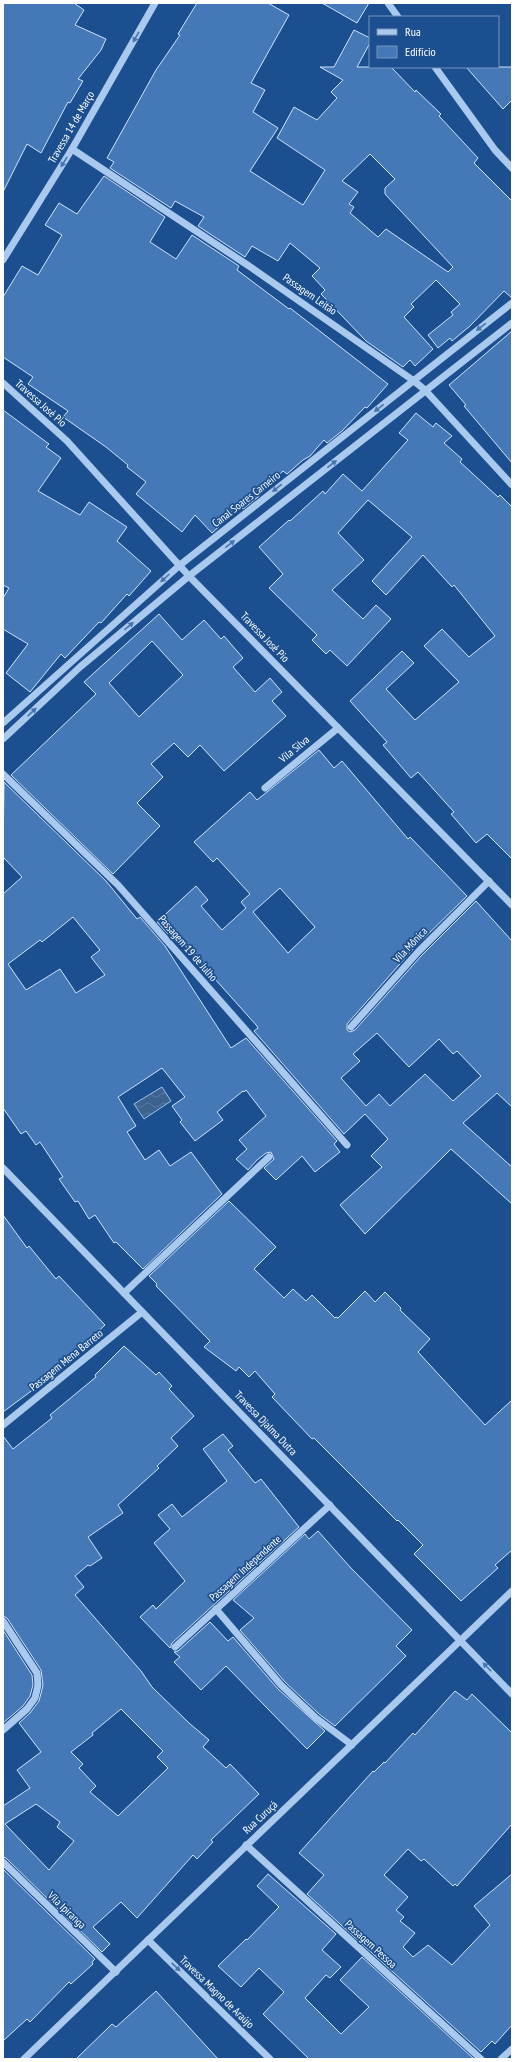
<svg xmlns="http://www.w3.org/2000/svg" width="515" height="2062" viewBox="0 0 515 2062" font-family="'PT Sans Narrow',sans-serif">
<defs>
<pattern id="water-waves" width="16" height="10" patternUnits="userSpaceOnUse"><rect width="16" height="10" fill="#3c6290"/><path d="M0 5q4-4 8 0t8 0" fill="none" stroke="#597aa1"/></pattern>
</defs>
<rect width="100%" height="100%" fill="#1b4f8f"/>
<polygon fill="url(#water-waves)" stroke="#9cc4f0" points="162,1087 171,1101 144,1119 134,1104"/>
<g fill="#4478b7" stroke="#cfe3fa" fill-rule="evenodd">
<polygon points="3,3 74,3 84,10 75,25 106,39 101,50 78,79 83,81 70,103 68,102 41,153 27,144 3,192"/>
<path d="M197,3H268L289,15L251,83L265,90L253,112L278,128L250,171L303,205L325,170L277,138L294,107L317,120L337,98L331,92L343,80L320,67H334L354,30L370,38V43L357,67H391L415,92L416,90L441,114L439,116L478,158L474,163L512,201V298L504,291L470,326L452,341L450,338L438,348L428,335L453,315L451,312L460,304L436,280L411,304L414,307L404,317L433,349L415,366L410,360L403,367L366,341L321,294L325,290L312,276L320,268L290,243L278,261L252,246L245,257L198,226L204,217L175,201L171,208L110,168L114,162L107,158L156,70L180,35L178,34ZM370,154L395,179L385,188V194L453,267L448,272L386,229L378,237L350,213L354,207L349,204L358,192L342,181Z"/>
<polygon points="322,3 369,3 357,23"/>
<polygon points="466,67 512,67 512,100 503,109"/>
<polygon points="104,176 165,217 150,242 176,259 192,235 239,266 237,270 289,309 290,308 388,384 367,408 365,407 342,431 327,443 324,440 310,456 303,460 287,474 283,471 258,497 243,509 241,507 212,533 195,515 182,532 136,494 146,482 127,467 128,465 106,447 63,417 68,411 28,384 33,377 3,357 3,297 22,266 38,275 62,235 45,225 59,203 77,214"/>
<polygon points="512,331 512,463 464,406 466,405 449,385"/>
<polygon points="3,410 49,444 46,447 61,458 38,491 80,515 89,502 127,527 117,541 151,571 129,596 127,594 101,623 99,622 65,658 61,654 30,692 6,673 28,644 3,629 3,598 9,588 3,585"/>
<polygon points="416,413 433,427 436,423 452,436 444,443 462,459 460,462 498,497 500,495 512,507 512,859 487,834 476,843 451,814 454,812 418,772 411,778 383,745 387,742 350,701 402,651 414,663 386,689 415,720 459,682 424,646 442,629 469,657 495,636 454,585 452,587 423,555 386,595 372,581 412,537 368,500 338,533 364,560 332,590 363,619 376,605 391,619 347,666 330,650 326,654 312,640 317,635 269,588 283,574 259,547 289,520 290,521 323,491 325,494 343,474 362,491 408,440 399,433"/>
<path d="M159,614L182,640L204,620L221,639L224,636L243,658L233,667L255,692L270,678L282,692L272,701L286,716L224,771L200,745L188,757L174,743L151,764L163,777L137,803L160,826L113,874L11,775L96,694L84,682ZM152,641L183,675L139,717L109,683Z"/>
<path d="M319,750L334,768L342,761L408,839L410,837L467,896L414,948L347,1024V1030L350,1032L355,1030L422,955L476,901L512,941V1107L497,1093L463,1123L512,1167V1204L451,1149L365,1234L340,1205L382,1167L371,1156L388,1139L365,1114L344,1134L254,1031L258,1028L257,1026L172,931L168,934L157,922L196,886L208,900L201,906L222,930L246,908L241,902L250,894L217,858L213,862L194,842L250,792L257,800ZM280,888L315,927L288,953L253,912ZM377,1033L409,1067L439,1039L453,1054L457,1051L481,1076L453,1101L425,1074L390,1106L379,1094L366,1106L341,1078L360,1061L353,1054Z"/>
<path d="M4,782L106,881L137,919L140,917L165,946L231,1048L246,1038L337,1141L334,1144L340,1152L315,1172L302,1156L276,1180L264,1168L274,1159L271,1152L266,1153L257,1160L248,1170L236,1159L247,1149L239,1140L266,1116L246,1090L244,1092L243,1091L217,1112L223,1120L195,1141L180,1122L182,1120L172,1106L185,1097L162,1068L118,1097L136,1126L127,1132L145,1160L159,1150L170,1166L191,1152L222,1194L143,1269L116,1242L114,1243L95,1215L89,1219L78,1201L75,1202L59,1179L63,1177L40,1142L36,1145L26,1131L21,1134L3,1108V894L22,877L3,857ZM73,917L100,950L91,957L105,975L76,993L60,969L26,990L8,964L40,940L42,942Z"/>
<polygon points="229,1201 276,1247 254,1269 284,1298 293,1289 306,1301 312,1295 335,1318 336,1317 338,1318 365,1291 375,1302 385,1292 401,1308 400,1310 430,1339 418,1352 485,1425 512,1400 512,1550 495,1565 498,1568 461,1601 414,1554 423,1545 398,1520 397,1521 314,1438 312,1439 272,1397 275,1394 255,1371 249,1377 239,1367 236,1371 204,1347 210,1341 156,1286 157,1284 149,1276"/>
<polygon points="3,1215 27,1248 29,1246 56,1279 59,1276 105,1325 34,1389 3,1412"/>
<path d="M124,1346L156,1375L159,1372L172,1386L169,1389L194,1416L171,1438L178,1446L157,1466L159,1468L118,1505L123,1513L88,1537L102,1558L90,1566L88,1565L75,1576L84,1587L75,1595L141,1671L152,1687L189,1723L209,1740L203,1747L226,1768L230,1764L259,1794L211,1840L213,1842L197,1859L193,1855L137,1918L121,1902L93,1927L110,1944L102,1952L6,1858L3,1857V1806L30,1788L17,1770L41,1752L19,1723L30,1713L39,1701L43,1685L41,1670L7,1618L3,1616V1436L13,1449L52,1418L50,1415L96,1377L95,1375ZM121,1709L163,1751L157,1757L168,1768L118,1816L90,1792L96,1786L79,1768L83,1764L71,1752L93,1735L92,1733ZM36,1804L60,1822L57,1827L74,1841L49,1870L5,1824Z"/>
<polygon points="223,1434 233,1446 228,1450 255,1483 261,1479 299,1527 172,1643 170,1648 140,1617 153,1605 156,1609 185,1581 154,1543 170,1529 158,1515 172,1504 182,1517 227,1481 203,1449"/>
<polygon points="318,1531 350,1567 412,1630 396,1646 406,1656 335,1726 319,1714 285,1682 240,1630 254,1618 233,1600 305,1534 309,1539"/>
<polygon points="210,1622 228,1641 233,1637 278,1689 325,1731 307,1749 226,1666 201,1690 174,1662 180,1657 174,1652 178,1651"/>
<polygon points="3,1630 32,1675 33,1685 30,1696 23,1706 3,1723"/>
<polygon points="455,1691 467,1700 472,1694 512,1733 512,1824 457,1886 455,1884 453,1886 424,1859 421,1861 408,1849 384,1875 408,1897 396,1910 404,1917 400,1921 415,1933 403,1947 413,1957 428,1945 452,1965 490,1925 474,1906 512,1874 512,2025 495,2044 492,2041 481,2052 307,1894 324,1875 299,1853 373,1771 374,1772 384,1762 385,1763 413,1733 415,1735"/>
<polygon points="3,1869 95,1959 92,1962 93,1964 71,1984 69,1982 30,2022 27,2019 3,2041"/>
<polygon points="268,1874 336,1934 322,1950 341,1967 330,1978 326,1975 305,1998 341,2034 369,2007 340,1980 362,1957 474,2059 309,2059 263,2014 284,1992 259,1968 241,1987 218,1966 246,1939 247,1940 279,1907 257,1886"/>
<polygon points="156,1991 218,2059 76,2059 112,2024 116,2027"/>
</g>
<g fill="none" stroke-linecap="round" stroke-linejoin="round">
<g stroke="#a9c9ee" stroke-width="7">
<polyline points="388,3 398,17"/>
<polyline points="435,67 495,150 512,168"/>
<polyline points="72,149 249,266 414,381 425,390 512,485"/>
<polyline points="3,260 72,149 155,3"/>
<polyline points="3,383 67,441 189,576 512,905"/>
<polyline points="3,723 180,565 512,303"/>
<polyline points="3,739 80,667 189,576 512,323"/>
<polyline points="3,774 118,885 347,1145"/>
<polyline points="265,788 338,728"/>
<polyline points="351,1027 418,952 489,881"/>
<polyline points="3,1168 512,1694"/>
<polyline points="124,1293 269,1157"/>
<polyline points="3,1425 142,1312"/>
<polyline points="216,1609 281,1685 316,1718 352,1745"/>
<polyline points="3,1621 37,1673 38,1685 35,1698 27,1709 3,1730"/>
<polyline points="175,1647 330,1505"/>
<polyline points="246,1845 481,2059"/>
<polyline points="3,1862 116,1972"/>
<polyline points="148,1940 270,2059"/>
<polyline points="24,2059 512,1591"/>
<polyline points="501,2059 512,2049"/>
</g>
</g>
<defs><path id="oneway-solid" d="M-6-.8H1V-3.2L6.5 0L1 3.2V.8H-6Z"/></defs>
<g fill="#4674ac">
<use href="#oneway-solid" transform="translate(136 37) rotate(120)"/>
<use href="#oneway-solid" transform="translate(64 162) rotate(122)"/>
<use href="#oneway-solid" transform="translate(481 327) rotate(142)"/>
<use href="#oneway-solid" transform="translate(379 408) rotate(142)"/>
<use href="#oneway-solid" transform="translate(332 464) rotate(-38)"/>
<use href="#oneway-solid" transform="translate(277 488) rotate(142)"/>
<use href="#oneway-solid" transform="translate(230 544) rotate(-38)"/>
<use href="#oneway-solid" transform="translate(165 578) rotate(138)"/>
<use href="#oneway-solid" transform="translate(129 626) rotate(-40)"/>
<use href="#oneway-solid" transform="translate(32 712) rotate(-43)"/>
<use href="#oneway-solid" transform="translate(487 1667) rotate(-134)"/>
<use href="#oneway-solid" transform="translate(176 1967) rotate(44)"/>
</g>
<g text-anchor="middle" stroke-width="3.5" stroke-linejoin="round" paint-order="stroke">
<g font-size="11" fill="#fff" stroke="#1b4f8f">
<text transform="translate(71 127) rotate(-60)" y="4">Travessa 14 de Março</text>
<text transform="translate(310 294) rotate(35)" y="4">Passagem Leitão</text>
<text transform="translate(41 403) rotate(42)" y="4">Travessa José Pio</text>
<text transform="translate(246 499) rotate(-38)" y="4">Canal Soares Carneiro</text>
<text transform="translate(265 637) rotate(46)" y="4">Travessa José Pio</text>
<text transform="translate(294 749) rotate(-39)" y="4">Vila Silva</text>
<text transform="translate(410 945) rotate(-47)" y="4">Vila Mônica</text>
<text transform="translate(188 948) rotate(49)" y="4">Passagem 19 de Julho</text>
<text transform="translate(66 1360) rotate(-39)" y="4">Passagem Mena Barreto</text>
<text transform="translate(266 1423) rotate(46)" y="4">Travessa Djalma Dutra</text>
<text transform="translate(245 1568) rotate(-42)" y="4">Passagem Independente</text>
<text transform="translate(260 1817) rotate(-43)" y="4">Rua Curuçá</text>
<text transform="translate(67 1910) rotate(44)" y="4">Vila Ipiranga</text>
<text transform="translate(371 1944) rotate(42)" y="4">Passagem Pessoa</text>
<text transform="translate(217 1992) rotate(44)" y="4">Travessa Magno de Araújo</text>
</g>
</g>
<rect width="515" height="2062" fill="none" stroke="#ffffff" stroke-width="8"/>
<rect x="369" y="16" width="130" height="52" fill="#1b4f8f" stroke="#7695bc"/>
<rect x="377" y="29" width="20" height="6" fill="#a9c9ee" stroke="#7695bc"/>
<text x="405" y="36" font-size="12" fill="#ffffff">Rua</text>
<rect x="377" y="46" width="20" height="12" fill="#4478b7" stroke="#7695bc"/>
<text x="405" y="56" font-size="12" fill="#ffffff">Edifício</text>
</svg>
